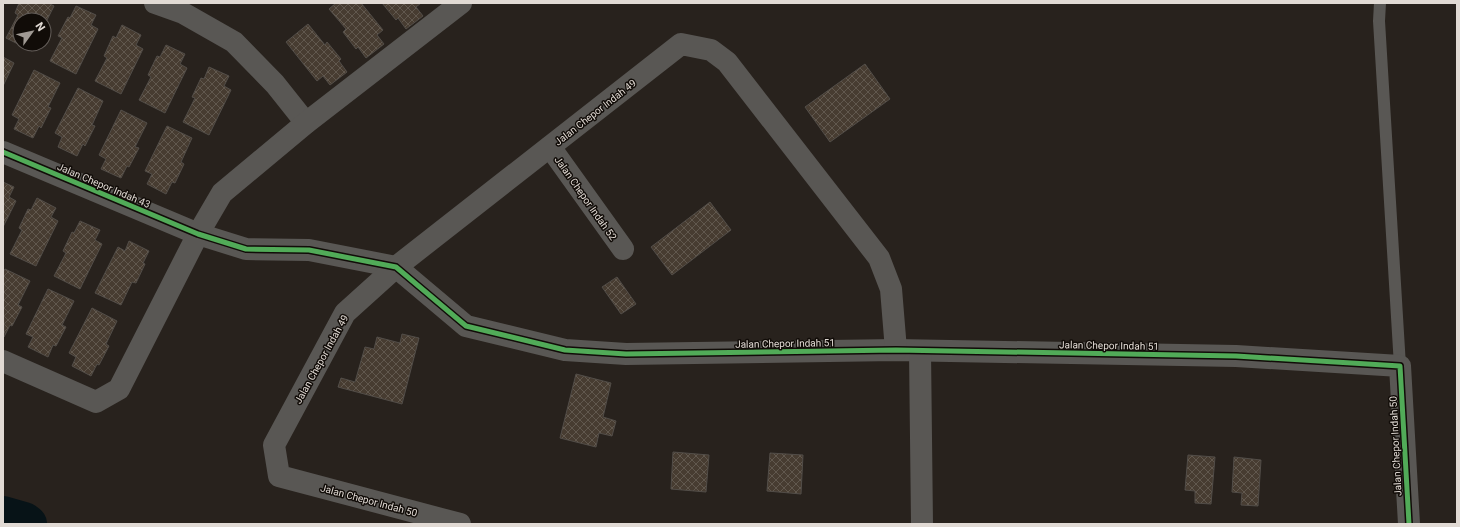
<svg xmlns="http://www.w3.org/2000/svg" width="1460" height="527" viewBox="0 0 1460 527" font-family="Roboto,sans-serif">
<defs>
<pattern id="building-cross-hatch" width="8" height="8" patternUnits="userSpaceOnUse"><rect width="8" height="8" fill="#473c31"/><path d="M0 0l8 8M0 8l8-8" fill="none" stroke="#61584e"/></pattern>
</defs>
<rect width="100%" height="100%" fill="#28221d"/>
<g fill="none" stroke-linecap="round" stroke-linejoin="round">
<polyline stroke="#071317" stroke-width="38" points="3,515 24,521 28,524"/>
</g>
<g fill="url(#building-cross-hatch)" stroke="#524d48">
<polygon points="19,3 48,3 54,6 44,26 44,20 20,20 20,44 35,44 32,51 6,38 18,15 15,13"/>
<polygon points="336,3 361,3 383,30 377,35 384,44 366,58 358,47 356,49 343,32 346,29 329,9"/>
<polygon points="382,3 421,3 416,7 423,16 406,29 398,18 396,20"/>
<polygon points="76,6 96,15 91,25 98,29 76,74 50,61 62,38 58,36 68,17 70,18"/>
<polygon points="308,24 325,45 327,42 341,59 339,61 347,72 330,85 323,76 317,81 286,42"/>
<polygon points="122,25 141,35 136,45 143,49 121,94 95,81 107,58 104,56 113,36 116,38"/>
<polygon points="166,45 185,54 180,64 187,68 165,113 139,100 151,77 148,75 157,56 160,57"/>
<polygon points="3,57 14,63 3,86"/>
<polygon points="865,64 890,99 830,142 805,107"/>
<polygon points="209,67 229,76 224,86 231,90 209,135 183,122 195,98 192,97 201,78 204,79"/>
<polygon points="34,70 60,83 48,107 51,108 41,128 39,126 33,138 14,129 19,119 12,115"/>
<polygon points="78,88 103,101 92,125 95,126 85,146 83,144 77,156 58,147 62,137 55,133"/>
<polygon points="121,110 147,123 135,147 139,148 129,167 127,166 121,178 101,169 106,159 99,155"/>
<polygon points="167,126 192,138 181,162 184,164 175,183 172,182 166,194 147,184 152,174 145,171"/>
<polygon points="3,182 14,187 9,197 16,201 3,227"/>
<polygon points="37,198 56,208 51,217 58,221 36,266 10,254 22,230 19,228 28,209 31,210"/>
<polygon points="710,202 731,230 672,275 651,247"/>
<polygon points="80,221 100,230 95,240 102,244 80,289 54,276 66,253 63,251 72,232 74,233"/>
<polygon points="129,241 149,251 143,263 145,264 136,283 132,282 121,305 95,293 118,247 125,251"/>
<polygon points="5,269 30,281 18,305 22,307 12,326 10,325 4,337 3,272"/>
<polygon points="617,277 636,304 621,314 602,287"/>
<polygon points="48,289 74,301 62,325 66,327 56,346 53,345 48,357 28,347 33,337 26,334"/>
<polygon points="92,308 117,321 106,344 109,346 99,365 97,364 91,376 72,366 76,357 69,353"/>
<polygon points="402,334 419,338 402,404 338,387 341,378 355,382 365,347 374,349 377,337 400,343"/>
<polygon points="576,374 611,383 603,417 616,421 612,436 599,433 596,447 560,438"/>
<polygon points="673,452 709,455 706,492 671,489"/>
<polygon points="770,453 803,455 801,494 767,491"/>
<polygon points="1188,455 1215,457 1211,504 1195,503 1195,491 1185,490"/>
<polygon points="1234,457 1261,460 1258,506 1241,505 1242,493 1232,492"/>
</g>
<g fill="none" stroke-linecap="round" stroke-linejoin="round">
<polyline stroke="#595754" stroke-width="12" points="1380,3 1379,21 1400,366"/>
<g stroke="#595754" stroke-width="22">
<polyline points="155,3 183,13 234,42 275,84 306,123"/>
<polyline points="550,147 623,249"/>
<polyline points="3,152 198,234 246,249 309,250 396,267 466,326 565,350 626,354 896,350 1236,356 1400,366 1409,524"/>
<polyline points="920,351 922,524"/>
<polyline points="3,361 96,402 119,389 198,234 222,193 306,123 461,3"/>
<polyline points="460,524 279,476 274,445 345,313 396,267 681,44 711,50 727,62 879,258 891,289 896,350"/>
</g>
<defs>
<polyline id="cycleway" points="3,152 198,234 246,249 309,250 396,267 466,326 565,350 626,354 896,350 1236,356 1400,366 1409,524"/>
</defs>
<use href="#cycleway" stroke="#110c08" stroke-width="8"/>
<use href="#cycleway" stroke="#51ab58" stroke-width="5"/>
</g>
<g text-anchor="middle" stroke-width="3" stroke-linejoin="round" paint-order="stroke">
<g font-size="10" fill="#e1dad4" stroke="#110c08">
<text transform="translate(595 112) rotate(-38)" y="4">Jalan Chepor Indah 49</text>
<text transform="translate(104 185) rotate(23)" y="4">Jalan Chepor Indah 43</text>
<text transform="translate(586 198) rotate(55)" y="4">Jalan Chepor Indah 52</text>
<text transform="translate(785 343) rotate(-1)" y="4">Jalan Chepor Indah 51</text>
<text transform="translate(1109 345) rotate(1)" y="4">Jalan Chepor Indah 51</text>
<text transform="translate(321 359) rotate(-61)" y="4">Jalan Chepor Indah 49</text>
<text transform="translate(1395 446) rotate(-93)" y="4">Jalan Chepor Indah 50</text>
<text transform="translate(369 500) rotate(15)" y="4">Jalan Chepor Indah 50</text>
</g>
</g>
<rect width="1460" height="527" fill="none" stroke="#e1dad4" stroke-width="8"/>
<g transform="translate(32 32) rotate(57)"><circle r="19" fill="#110c08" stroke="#645e5a"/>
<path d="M0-3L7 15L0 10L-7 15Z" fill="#a09a94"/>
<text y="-6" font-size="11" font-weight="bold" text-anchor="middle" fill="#e1dad4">N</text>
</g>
</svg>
